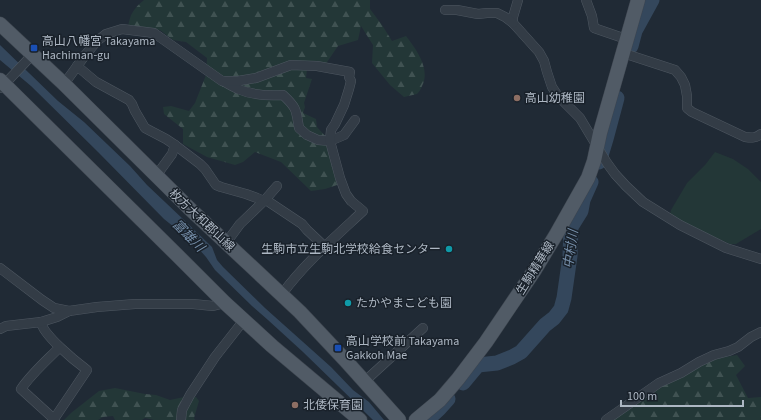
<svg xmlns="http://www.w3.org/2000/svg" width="761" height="420" viewBox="0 0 761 420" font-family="'Source Sans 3','Noto Sans JP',sans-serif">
<defs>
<pattern id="forest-firs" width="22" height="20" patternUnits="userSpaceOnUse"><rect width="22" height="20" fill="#233737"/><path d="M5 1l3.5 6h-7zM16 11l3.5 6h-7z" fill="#405252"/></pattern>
</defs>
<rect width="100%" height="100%" fill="#202a35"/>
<polygon fill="#233737" points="715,152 733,159 748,169 761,182 761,229 736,244 730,244 685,224 670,214 671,210 687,183 705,165"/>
<g fill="url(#forest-firs)">
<path d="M144,0H370V9L382,25L392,41L406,36C416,49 431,69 422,86C421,89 419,92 417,94L404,97L390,85L372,63L373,45L361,26L358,40L338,46L325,65L307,69L306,78L312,79L304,103L305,107L303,113L316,119L317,127L326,137L340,184L325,189L311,191L281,162L255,152L243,162L235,165L207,157L183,144V129L164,114L163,107L171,106L189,111L195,103L206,75L207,58L186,42L173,40L160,30L128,27C130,14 134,8 144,0Z"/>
<polygon points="737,355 745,366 736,375 748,398 761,397 761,420 610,420 657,387 693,370 714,359"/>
<polygon points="115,388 145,394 156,395 170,400 184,397 196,397 199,401 194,418 195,420 154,420 145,418 142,420 115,420 113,416 103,417 98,420 64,420 71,413 99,391"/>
</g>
<polygon fill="#34475c" points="0,45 58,101 84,122 130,166 147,185 184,220 212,247 217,260 223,267 265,308 331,367 353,390 369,402 384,420 373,420 303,352 268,320 252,306 215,270 206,257 187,236 179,231 164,219 98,152 31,86 0,60"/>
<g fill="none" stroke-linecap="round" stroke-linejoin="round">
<g stroke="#34475c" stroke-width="15">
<polyline points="631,46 635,31 652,0"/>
<polyline points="599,162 606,139 617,98"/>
<polyline points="463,383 478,365 497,363 512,357 521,352 545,325 554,318 561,309 564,298 570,256 571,227 581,211 583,200 591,182"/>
<polyline points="427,420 439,409 448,399"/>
</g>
<defs>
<g id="street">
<polyline points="518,0 513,17 513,23 539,52 544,61 547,72 552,87 558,96 580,118 607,163 615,174 626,186 643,202 680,225 726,248 761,259"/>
<polyline points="586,0 592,16 594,28 626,39"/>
<polyline points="445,10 457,10 478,14 487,13 497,13 505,17 513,23"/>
<path d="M623,53L675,70L681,77L685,85L687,96V108L692,112L745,137C752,138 756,138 761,134"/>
<polyline points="77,66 96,82 129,100 132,104 135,111 145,128 166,139 175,145 200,164 205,169 216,185 221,187 246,194 257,198 264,201"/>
<path d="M223,81C228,84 233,87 238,89C252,95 268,96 283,95C297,108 296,110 299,128L307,135L318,140L330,141L344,135L355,120"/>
<path d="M64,84L86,54L97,41L106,34L122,29L154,33L222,81H238L256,78L291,65L317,66L350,72L349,77L351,81L349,89L344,105L335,124L331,130L330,141L340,178L346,194L351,201L363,211C335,237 305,263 282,294"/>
<polyline points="1,88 33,54"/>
<polyline points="156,176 172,154 175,145"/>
<polyline points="266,200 302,224 307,230 324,246"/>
<polyline points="226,243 240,224 264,201 277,186"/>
<polyline points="0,268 42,300 54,308 69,311"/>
<path d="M41,322C43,335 75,361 87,370L54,419L21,389C32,373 46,361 60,347"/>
<polyline points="0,329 6,326 41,322 57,317 69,311 97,307 135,304 193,304 213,306 225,303"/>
<polyline points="365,381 423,328"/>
<polyline points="181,420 182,410 190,395 215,357 244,320"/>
<polyline points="606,420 659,383 681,373 699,362 714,355 729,351 738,347 751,337 761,332"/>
</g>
<g id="primary">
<polyline points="0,24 64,84 189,208 300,312 346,361 399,420"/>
<polyline points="0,80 177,255 225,303 272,346 360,420"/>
<polyline points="416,420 440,400 458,379 486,342 534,271 557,233 588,178 594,161 600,133 638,0"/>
</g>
</defs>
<use href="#street" stroke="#4e5761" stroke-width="10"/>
<use href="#primary" stroke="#3d454f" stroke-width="15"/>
<use href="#street" stroke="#333c46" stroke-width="9"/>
<use href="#primary" stroke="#515b66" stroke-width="14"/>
</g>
<g fill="#1a4fb4" stroke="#19212a" stroke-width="1.5">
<rect x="30" y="44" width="8" height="8" rx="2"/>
<rect x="334" y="344" width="8" height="8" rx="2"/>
</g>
<g fill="#8d6e63" stroke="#19212a" stroke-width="1.5">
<circle cx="517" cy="98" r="4"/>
<circle cx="295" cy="405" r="4"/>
</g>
<g fill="#0f9aa8" stroke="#19212a" stroke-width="1.5">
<circle cx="449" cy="249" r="4"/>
<circle cx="348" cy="303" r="4"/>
</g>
<g text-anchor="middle" stroke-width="3" stroke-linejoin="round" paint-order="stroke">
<g font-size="12" fill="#adb7c3" stroke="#19212a" text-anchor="start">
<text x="42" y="45">高山八幡宮 Takayama<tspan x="42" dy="14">Hachiman-gu</tspan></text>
<text x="525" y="102">高山幼稚園</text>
<text x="441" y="253" text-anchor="end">生駒市立生駒北学校給食センター</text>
<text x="356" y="307">たかやまこども園</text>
<text x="346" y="345">高山学校前 Takayama<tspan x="346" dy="14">Gakkoh Mae</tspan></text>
<text x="303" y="409">北倭保育園</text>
</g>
<g font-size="12" fill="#adb7c3" stroke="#19212a">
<text transform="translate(202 220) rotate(43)" y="4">枚方大和郡山線</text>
<text transform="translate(535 268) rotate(-58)" y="4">生駒精華線</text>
</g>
<g font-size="13" font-style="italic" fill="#768faa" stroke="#19212a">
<text transform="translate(189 235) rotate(45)" y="5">富雄川</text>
<text transform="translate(570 249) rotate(-82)" y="5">中村川</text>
</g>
</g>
<path d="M621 400v6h122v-6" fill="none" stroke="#adb7c3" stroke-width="2"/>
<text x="627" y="400" font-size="12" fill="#adb7c3" stroke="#19212a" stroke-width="3" paint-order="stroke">100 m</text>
</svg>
